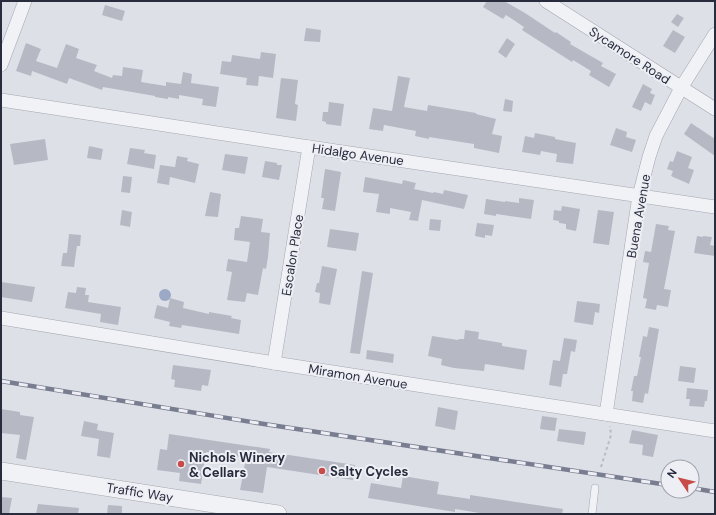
<svg xmlns="http://www.w3.org/2000/svg" width="716" height="515" viewBox="0 0 716 515" font-family="'DM Sans',sans-serif">
<rect width="100%" height="100%" fill="#dee0e7"/>
<circle fill="#9ba8c6" cx="165" cy="295" r="6"/>
<g fill="#b6b9c4">
<polygon points="487,1 504,1 525,13 555,33 556,32 571,42 570,44 603,63 601,66 616,74 609,87 589,75 591,71 573,60 572,62 522,30 524,27 506,15 503,19 483,7"/>
<polygon points="105,5 125,11 122,21 102,15"/>
<polygon points="677,14 684,18 678,27 671,22"/>
<polygon points="306,28 321,30 320,42 304,41"/>
<polygon points="673,30 685,37 675,53 663,46"/>
<polygon points="507,38 515,44 506,58 498,52"/>
<polygon points="26,43 41,49 36,61 57,68 66,44 79,49 76,58 97,65 94,71 112,78 113,75 122,76 123,67 143,70 141,82 166,86 166,82 181,84 183,72 192,74 191,83 219,87 216,107 202,105 203,99 179,95 179,99 168,97 168,99 155,97 155,96 103,87 102,90 69,78 67,84 32,71 31,76 16,71"/>
<polygon points="261,52 276,54 273,78 259,76 258,86 246,85 247,78 220,74 222,61 231,62 232,55 260,59"/>
<polygon points="398,76 410,78 404,107 427,111 428,105 476,113 476,114 496,119 492,134 502,136 499,153 474,148 474,144 429,137 429,139 415,136 416,131 384,125 383,131 369,129 373,108 392,111"/>
<polygon points="281,78 298,80 295,104 298,105 296,121 276,118"/>
<polygon points="643,84 652,89 650,93 655,95 651,105 645,102 641,111 632,107"/>
<polygon points="505,99 513,101 512,112 503,111"/>
<polygon points="329,102 344,104 341,126 326,124 326,122 322,121 323,112 328,112"/>
<polygon points="691,123 715,139 715,156 684,134"/>
<polygon points="616,128 627,132 626,137 636,140 632,152 610,145"/>
<polygon points="535,133 555,137 555,139 576,143 573,164 556,162 557,154 541,151 540,155 522,152 525,136 534,138"/>
<polygon points="45,139 48,160 14,165 10,144"/>
<polygon points="89,146 103,149 101,160 87,158"/>
<polygon points="130,148 145,150 144,153 156,155 154,169 127,164"/>
<polygon points="677,151 692,157 688,168 694,170 689,184 671,176 673,171 667,169 670,161 673,162"/>
<polygon points="225,154 248,157 245,174 222,170"/>
<polygon points="177,156 188,158 187,161 199,164 195,183 170,177 169,185 157,183 160,165 175,167"/>
<polygon points="265,161 277,163 277,165 282,165 279,180 262,177"/>
<polygon points="325,169 341,172 335,211 322,209 324,198 321,198"/>
<polygon points="123,176 132,177 130,193 121,192"/>
<polygon points="365,177 402,184 403,180 416,183 414,189 433,193 434,192 443,194 444,190 468,195 464,209 422,200 418,221 409,220 411,212 390,208 390,214 376,212 379,194 363,192"/>
<polygon points="210,192 221,194 218,217 205,216"/>
<polygon points="519,198 534,200 531,219 496,214 496,216 484,214 486,199 505,202 505,201 519,203"/>
<polygon points="562,206 580,209 576,231 566,229 566,224 559,223 559,221 553,220 554,210 561,211"/>
<polygon points="122,210 132,212 130,227 120,225"/>
<polygon points="598,210 614,212 609,245 593,243"/>
<polygon points="241,216 263,219 261,232 270,233 268,257 266,269 263,268 258,295 247,293 245,302 227,300 232,272 226,271 228,259 247,262 250,242 234,240 235,228 239,228"/>
<polygon points="430,219 441,220 440,231 429,230"/>
<polygon points="477,223 494,225 492,236 485,235 485,238 475,236"/>
<polygon points="656,224 669,226 668,230 675,231 664,289 671,290 668,307 657,305 656,310 645,308 647,299 643,298 649,263 643,262 645,251 651,252"/>
<polygon points="330,229 359,233 356,251 327,247"/>
<polygon points="69,234 81,235 80,246 77,246 74,267 61,266 63,253 67,253"/>
<polygon points="697,236 703,237 703,236 712,237 710,245 715,246 715,256 694,253"/>
<polygon points="322,266 337,269 330,305 319,303 320,293 315,292 317,283 319,283"/>
<polygon points="362,271 373,273 360,354 350,353"/>
<polygon points="1,282 35,287 32,302 1,297"/>
<polygon points="77,287 86,288 85,295 89,295 88,302 121,307 118,325 100,322 101,314 65,308 68,292 76,293"/>
<polygon points="170,298 184,302 183,308 209,314 209,312 232,316 231,318 241,320 239,334 182,325 181,328 169,326 170,322 154,318 157,305 168,308"/>
<polygon points="577,301 600,304 599,313 595,312 593,325 574,322"/>
<polygon points="649,327 659,329 648,394 645,393 643,403 632,401 633,391 631,391 634,376 637,376 641,357 639,357 643,336 647,337"/>
<polygon points="465,330 479,332 478,339 502,343 502,346 527,350 524,370 485,364 484,371 454,368 441,365 442,359 428,356 432,336 458,340 459,339 464,339"/>
<polygon points="564,338 577,340 575,352 571,351 567,374 563,374 561,387 549,385 553,360 560,361"/>
<polygon points="367,350 394,354 393,363 366,359"/>
<polygon points="173,365 211,370 208,386 202,385 201,391 174,387 175,380 171,379"/>
<polygon points="680,366 696,368 694,383 678,381"/>
<polygon points="687,388 708,390 707,401 705,401 704,407 689,406 690,399 686,399"/>
<polygon points="438,407 458,411 455,430 435,426"/>
<polygon points="1,409 20,412 20,415 34,417 26,460 16,458 20,435 1,433"/>
<polygon points="542,416 557,418 555,431 540,429"/>
<polygon points="84,421 98,424 97,430 114,433 110,458 97,456 99,439 81,436"/>
<polygon points="559,429 586,432 584,445 557,441"/>
<polygon points="632,430 658,435 653,457 642,455 643,445 629,443"/>
<polygon points="169,434 270,449 269,452 355,465 353,480 267,467 263,493 240,490 246,458 206,452 201,484 179,481 180,473 157,470 160,449 167,450"/>
<polygon points="403,476 439,482 437,494 470,499 470,495 563,509 562,514 486,514 455,509 455,512 368,498 371,483 401,488"/>
<polygon points="1,497 12,498 9,514 1,514"/>
<polygon points="38,504 79,508 78,514 36,514"/>
<polygon points="108,505 122,506 122,514 107,514"/>
</g>
<g fill="none" stroke-linecap="round" stroke-linejoin="round">
<defs>
<polyline id="service" points="592,514 595,488"/>
<g id="minor">
<polyline points="546,1 715,109"/>
<polyline points="1,65 25,1"/>
<polyline points="1,100 309,147 715,207"/>
<polyline points="1,318 274,363 715,431"/>
<polyline points="274,363 309,147"/>
<polyline points="606,414 639,196 649,157 656,136 681,88 715,34"/>
</g>
<polyline id="tertiary" points="1,471 278,514"/>
</defs>
<use href="#service" stroke="#a4a6b1" stroke-width="8"/>
<use href="#minor" stroke="#a4a6b1" stroke-width="14"/>
<use href="#tertiary" stroke="#a4a6b1" stroke-width="18"/>
<polyline stroke="#b9bbc2" stroke-width="2" stroke-dasharray="3 3" stroke-linecap="butt" points="601,467 611,435 610,426"/>
<use href="#service" stroke="#f1f2f6" stroke-width="7"/>
<use href="#minor" stroke="#f1f2f6" stroke-width="13"/>
<use href="#tertiary" stroke="#f1f2f6" stroke-width="17"/>
<defs>
<g id="rail">
<polyline points="1,381 264,424 668,485"/>
<polyline points="692,488 715,492"/>
</g>
</defs>
<use href="#rail" stroke="#797d90" stroke-width="4.5"/>
<use href="#rail" stroke="#eeeff5" stroke-width="3" stroke-dasharray="9" stroke-linecap="butt"/>
</g>
<g fill="#c74b49" stroke="#eeeff5" stroke-width="1.5">
<circle cx="181" cy="464" r="4"/>
<circle cx="322" cy="471" r="4"/>
</g>
<g text-anchor="middle" stroke-width="4" stroke-linejoin="round" paint-order="stroke">
<g font-size="13" fill="#282c3d" stroke="#eeeff5">
<text transform="translate(630 55) rotate(33)" y="5">Sycamore Road</text>
<text transform="translate(358 154) rotate(8)" y="5">Hidalgo Avenue</text>
<text transform="translate(638 216) rotate(-80)" y="5">Buena Avenue</text>
<text transform="translate(292 255) rotate(-81)" y="5">Escalon Place</text>
<text transform="translate(358 376) rotate(9)" y="5">Miramon Avenue</text>
<text transform="translate(140 492) rotate(9)" y="5">Traffic Way</text>
</g>
<g font-size="13" font-weight="bold" fill="#282c3d" stroke="#eeeff5" text-anchor="start">
<text x="189" y="462">Nichols Winery<tspan x="189" dy="15">&amp; Cellars</tspan></text>
<text x="330" y="476">Salty Cycles</text>
</g>
</g>
<rect width="716" height="515" fill="none" stroke="#282c3d" stroke-width="4"/>
<g transform="translate(680 479) rotate(305)"><circle r="19" fill="#eeeff5" stroke="#9fa1ab"/>
<path d="M0-3L7 15L0 10L-7 15Z" fill="#c74b49"/>
<text y="-6" font-size="11" font-weight="bold" text-anchor="middle" fill="#282c3d">N</text>
</g>
</svg>
